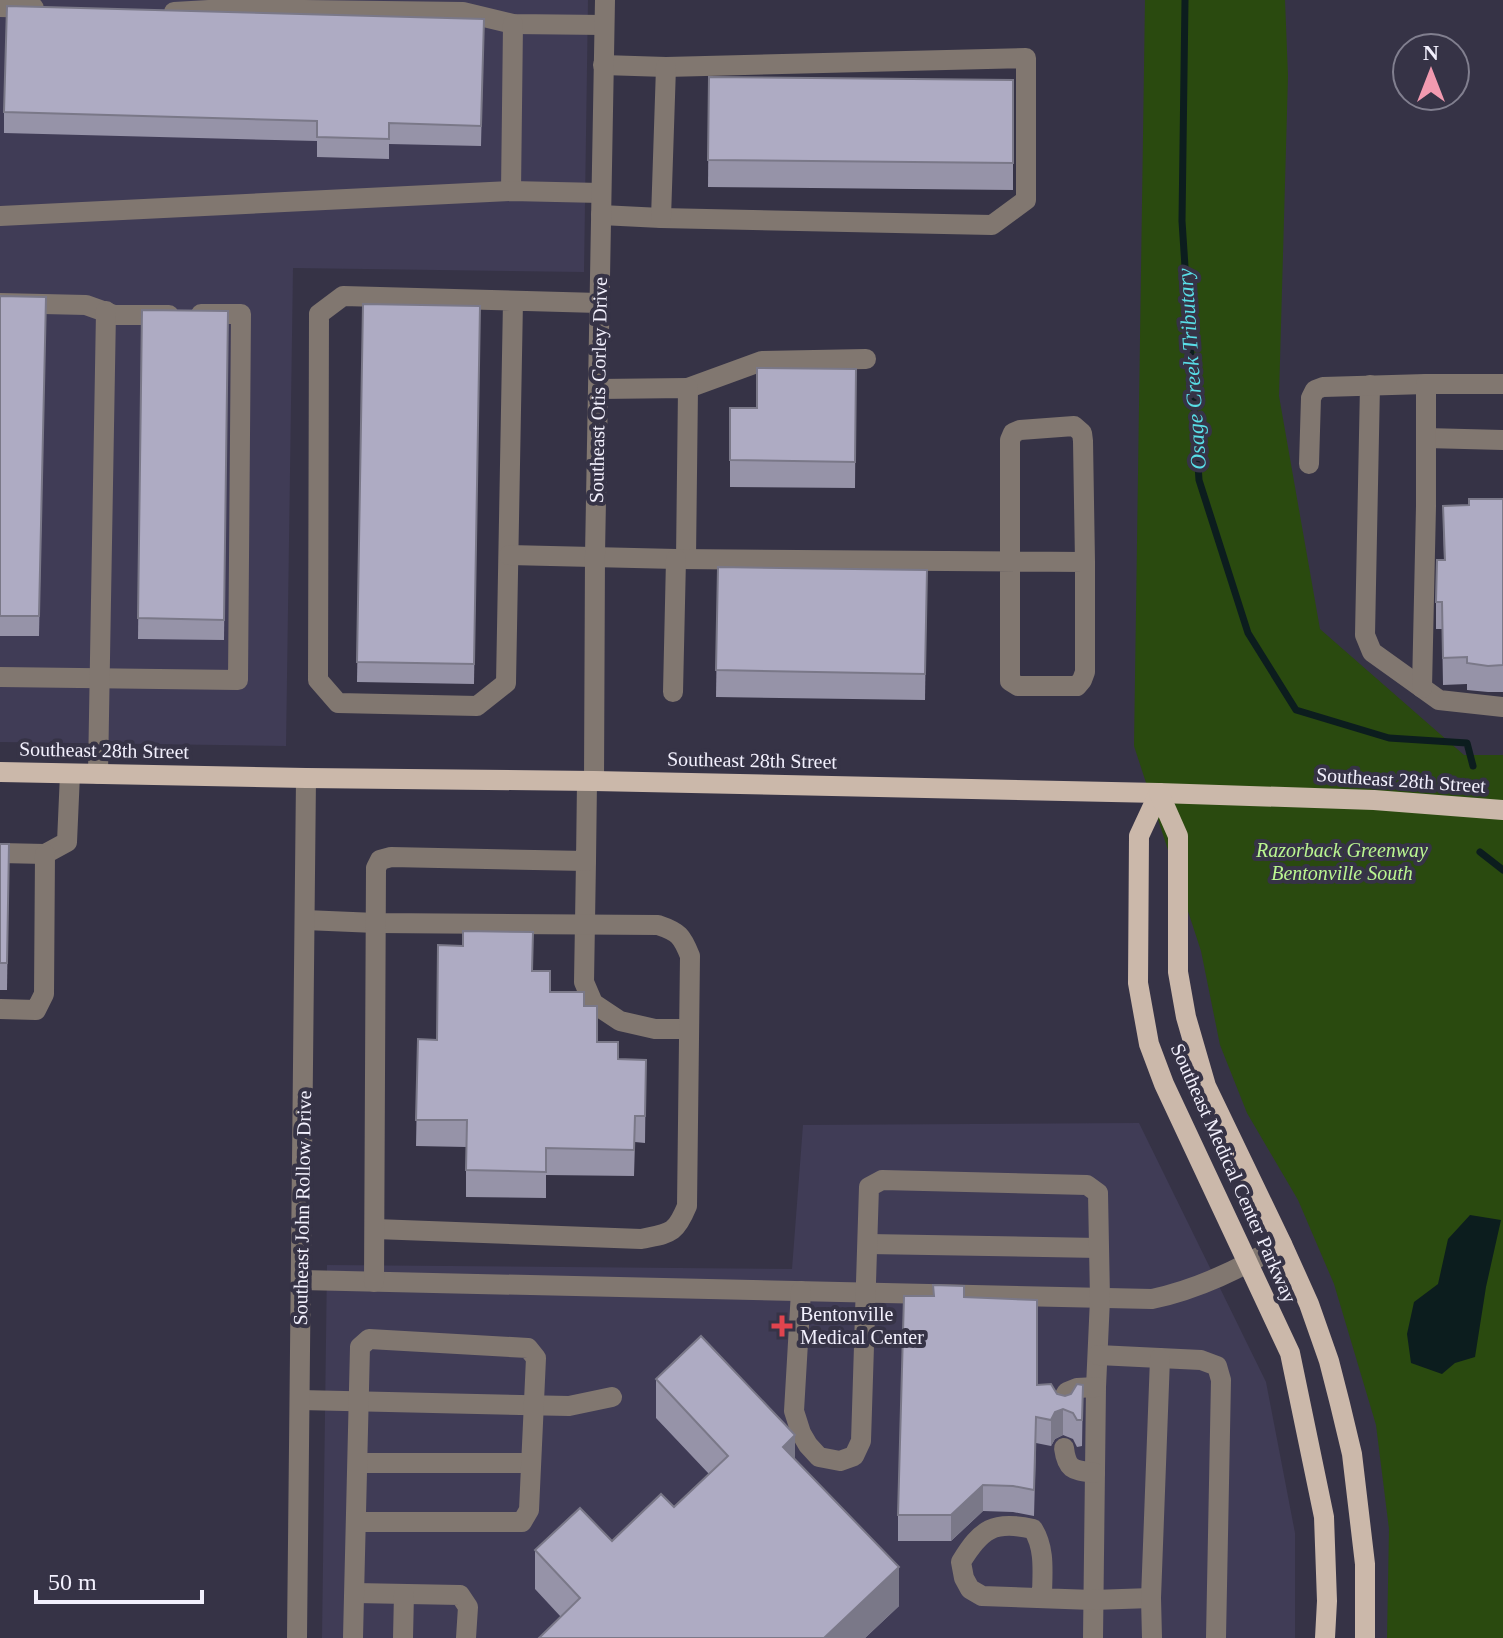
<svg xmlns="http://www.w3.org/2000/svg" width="1503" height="1638" viewBox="0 0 1503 1638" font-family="'Times New Roman',serif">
<rect width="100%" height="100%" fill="#363346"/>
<g fill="#403c56">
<polygon points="0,0 588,0 584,272 293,268 286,746 0,742"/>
<polygon points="1139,1123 1266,1382 1295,1533 1295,1638 322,1638 327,1265 792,1269 803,1125"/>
</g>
<polygon fill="#2a4a0f" points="1145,0 1285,0 1288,76 1279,396 1320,629 1464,755 1503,755 1503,1638 1387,1638 1389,1529 1376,1425 1334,1284 1298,1200 1247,1113 1220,1045 1201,951 1134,746"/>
<polygon fill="#0c1d1e" points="1470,1215 1501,1220 1486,1287 1475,1357 1455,1363 1442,1374 1411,1363 1407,1334 1414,1302 1438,1284 1448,1239"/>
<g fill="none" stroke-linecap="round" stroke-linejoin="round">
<g stroke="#0c1d1e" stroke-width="7">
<polyline points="1185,0 1182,221 1199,480 1248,633 1296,710 1389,738 1467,743 1473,766"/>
<polyline points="1480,852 1503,870"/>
</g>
<g stroke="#817770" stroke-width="20">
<polyline points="0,7 34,8"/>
<polyline points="174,12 226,9 463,12 513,24 604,25"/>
<polyline points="511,191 513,24"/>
<polyline points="601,215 661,218 992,225 1026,200 1026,58 666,67 603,65"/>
<polyline points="0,216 511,191 601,193"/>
<polyline points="661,218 666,67"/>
<polyline points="513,301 506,683 477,706 338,703 318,680 319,314 343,296 599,303"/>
<polyline points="0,303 86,305 114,315 169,315"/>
<polyline points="1370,385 1365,635 1372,652 1439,700 1503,707"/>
<polyline points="688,388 762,361 866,359"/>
<polyline points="598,389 688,388 686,559"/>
<polyline points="1426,438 1503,440"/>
<polyline points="1309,464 1311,398 1315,390 1323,387 1426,384"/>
<polyline points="509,555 676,559 1085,562 1083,441 1082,433 1074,426 1020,430 1013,433 1010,440 1010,681 1018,686 1077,686 1082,680 1085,672 1085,562"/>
<polyline points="0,677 238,680 241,314 201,314"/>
<polyline points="1422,688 1426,506 1426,384 1503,384"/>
<polyline points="673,692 676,559"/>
<polyline points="98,774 106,311"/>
<polyline points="594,781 595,555 605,0"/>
<polyline points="0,853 45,854 67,842 70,774"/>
<polyline points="586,861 584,982 593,1003 620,1021 655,1029 689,1029"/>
<path d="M305,920L376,923L658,925C679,932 682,936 690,956L687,1206C675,1235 670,1233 641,1239L375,1229"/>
<polyline points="0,1009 36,1010 44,994 45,854"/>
<polyline points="868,1244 1099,1248"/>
<path d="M301,1280L1152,1299C1199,1289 1241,1268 1282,1244"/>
<polyline points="374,1282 376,868 380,860 391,857 586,861 587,781"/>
<polyline points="801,1291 794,1411 801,1433 808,1445 819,1457 840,1461 854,1456 861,1441 869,1187 882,1180 1087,1185 1098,1193 1100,1299 1096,1387 1093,1638"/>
<polyline points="1098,1355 1201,1360 1217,1366 1221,1380 1216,1638"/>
<polyline points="300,1400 569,1406 612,1397"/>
<polyline points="1064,1409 1064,1397 1067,1392 1077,1388 1096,1387"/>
<path d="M1064,1448C1067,1471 1074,1470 1095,1473"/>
<polyline points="358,1463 531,1463"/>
<polyline points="355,1593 460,1595 468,1607 466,1638"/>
<path d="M1042,1598C1042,1574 1046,1550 1033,1529C994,1520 981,1529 961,1562L964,1578L970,1589L982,1596L1093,1600L1151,1598"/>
<polyline points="297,1638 306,778"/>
<polyline points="353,1638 360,1347 369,1339 528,1348 536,1358 529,1510 522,1522 356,1522"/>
<polyline points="403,1638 404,1594"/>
<polyline points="1152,1638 1151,1598 1160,1358"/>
</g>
<g stroke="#cbb8aa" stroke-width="20">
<polyline points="0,772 306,778 594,781 1159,793 1374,800 1503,810"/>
<polyline points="1159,793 1139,836 1138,983 1149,1044 1164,1084 1290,1353 1324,1517 1327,1601 1325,1638"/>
<polyline points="1159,793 1178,836 1178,972 1186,1017 1206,1086 1282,1244 1309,1304 1329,1361 1340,1404 1352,1454 1365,1564 1365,1638"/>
</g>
</g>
<g fill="#9693a8">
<polygon points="484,19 481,146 389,144 389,159 317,157 317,141 4,133 4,112"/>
<polygon points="709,77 1013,80 1013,190 708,187"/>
<polygon points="0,296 46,297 39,636 0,636"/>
<polygon points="363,304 480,306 474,684 357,682"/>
<polygon points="142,310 228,311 224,640 138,639"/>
<polygon points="856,369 855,488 730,487 730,408 757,408"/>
<polygon points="1503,499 1503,692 1488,692 1467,690 1467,684 1443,685 1442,629 1436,629 1436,602 1444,560 1443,506 1469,505"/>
<polygon points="718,567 927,570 925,700 716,697"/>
<polygon points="0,844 9,844 7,990 0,990"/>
<polygon points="533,971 550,992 584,1006 597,1042 618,1059 646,1060 645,1143 635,1142 634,1176 546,1175 546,1198 466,1197 466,1147 416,1146 418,1039 437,1040"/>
<polygon points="933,1285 964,1297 1037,1385 1065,1396 1071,1394 1083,1385 1082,1446 1077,1447 1073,1439 1063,1435 1055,1439 1051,1446 1036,1443 1034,1516 1013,1512 983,1511 951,1541 898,1541 898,1515 933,1296"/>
<polygon points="656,1379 795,1459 899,1606 865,1638 539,1638 561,1617 535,1589 535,1550 612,1541 674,1507 709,1474 656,1418"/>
</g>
<g fill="#7a7888">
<polygon points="1063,1409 1063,1435 1055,1439 1051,1446 1051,1420 1055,1412"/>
<polygon points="795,1435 795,1474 783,1447"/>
<polygon points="983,1485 983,1511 951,1541 951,1515"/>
<polygon points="899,1567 899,1606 865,1638 824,1638"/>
</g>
<g fill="#aeabc3" stroke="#7a7888" stroke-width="2">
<polygon points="7,6 484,19 481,126 389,123 389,139 317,137 317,121 4,112"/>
<polygon points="709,77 1013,80 1013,163 708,160"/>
<polygon points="0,296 46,297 39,616 0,616"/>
<polygon points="363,304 480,306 474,664 357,662"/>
<polygon points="142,310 228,311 224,620 138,618"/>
<polygon points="757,368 856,369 855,462 730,460 730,408 757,408"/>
<polygon points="1469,499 1503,499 1503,665 1488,666 1467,663 1467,657 1443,658 1442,602 1436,602 1437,560 1445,560 1443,506 1469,505"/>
<polygon points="718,567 927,570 925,674 716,670"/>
<polygon points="0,844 9,844 7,963 0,963"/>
<polygon points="463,931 533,932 532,971 550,971 550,992 584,992 584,1006 597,1006 597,1042 618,1042 618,1059 646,1060 645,1116 635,1116 634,1150 546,1148 546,1172 466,1170 467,1120 416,1120 418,1039 437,1040 438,945 463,946"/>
<polygon points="933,1285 964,1286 964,1297 1037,1300 1037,1385 1051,1384 1057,1394 1065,1396 1071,1394 1077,1384 1083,1385 1082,1420 1077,1420 1073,1413 1063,1409 1055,1412 1051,1420 1036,1417 1034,1490 1013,1486 983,1485 951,1515 898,1515 904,1296 934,1296"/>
<polygon points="701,1336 795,1435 783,1447 899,1567 824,1638 539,1638 580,1598 535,1550 580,1508 612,1541 661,1494 674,1507 728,1456 656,1379"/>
</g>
<path fill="#e0444e" stroke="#363346" stroke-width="3" d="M778 1314h8v8h8v8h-8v8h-8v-8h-8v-8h8z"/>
<g text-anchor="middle" stroke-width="8" stroke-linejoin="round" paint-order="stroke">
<g font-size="20" fill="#f2f0fd" stroke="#363346">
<text transform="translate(598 390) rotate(-89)" y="7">Southeast Otis Corley Drive</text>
<text transform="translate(104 750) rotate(1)" y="7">Southeast 28th Street</text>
<text transform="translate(752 760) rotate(1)" y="7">Southeast 28th Street</text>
<text transform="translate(1401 780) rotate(4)" y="7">Southeast 28th Street</text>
<text transform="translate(1234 1173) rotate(66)" y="7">Southeast Medical Center Parkway</text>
<text transform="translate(302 1208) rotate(-89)" y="7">Southeast John Rollow Drive</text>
</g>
<g font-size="20" font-style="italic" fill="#baf691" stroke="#363346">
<text x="1342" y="857">Razorback Greenway<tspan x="1342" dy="23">Bentonville South</tspan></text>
</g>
<g font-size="20" fill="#f2f0fd" stroke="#363346" text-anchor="start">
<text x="800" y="1321">Bentonville<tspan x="800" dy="23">Medical Center</tspan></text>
</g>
<g font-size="22" font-style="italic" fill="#59dee7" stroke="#363346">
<text transform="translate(1191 369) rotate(-94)" y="8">Osage Creek Tributary</text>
</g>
</g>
<g transform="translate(1431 72)"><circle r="38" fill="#363346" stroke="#817f8f" stroke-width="2"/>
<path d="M0-6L14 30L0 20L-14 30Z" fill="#f29ab0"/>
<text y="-12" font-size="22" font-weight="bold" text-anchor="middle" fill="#f2f0fd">N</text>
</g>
<path d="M36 1590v12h166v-12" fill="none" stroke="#f2f0fd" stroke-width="4"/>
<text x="48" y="1590" font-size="24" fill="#f2f0fd" stroke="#363346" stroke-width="6" paint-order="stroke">50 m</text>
</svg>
